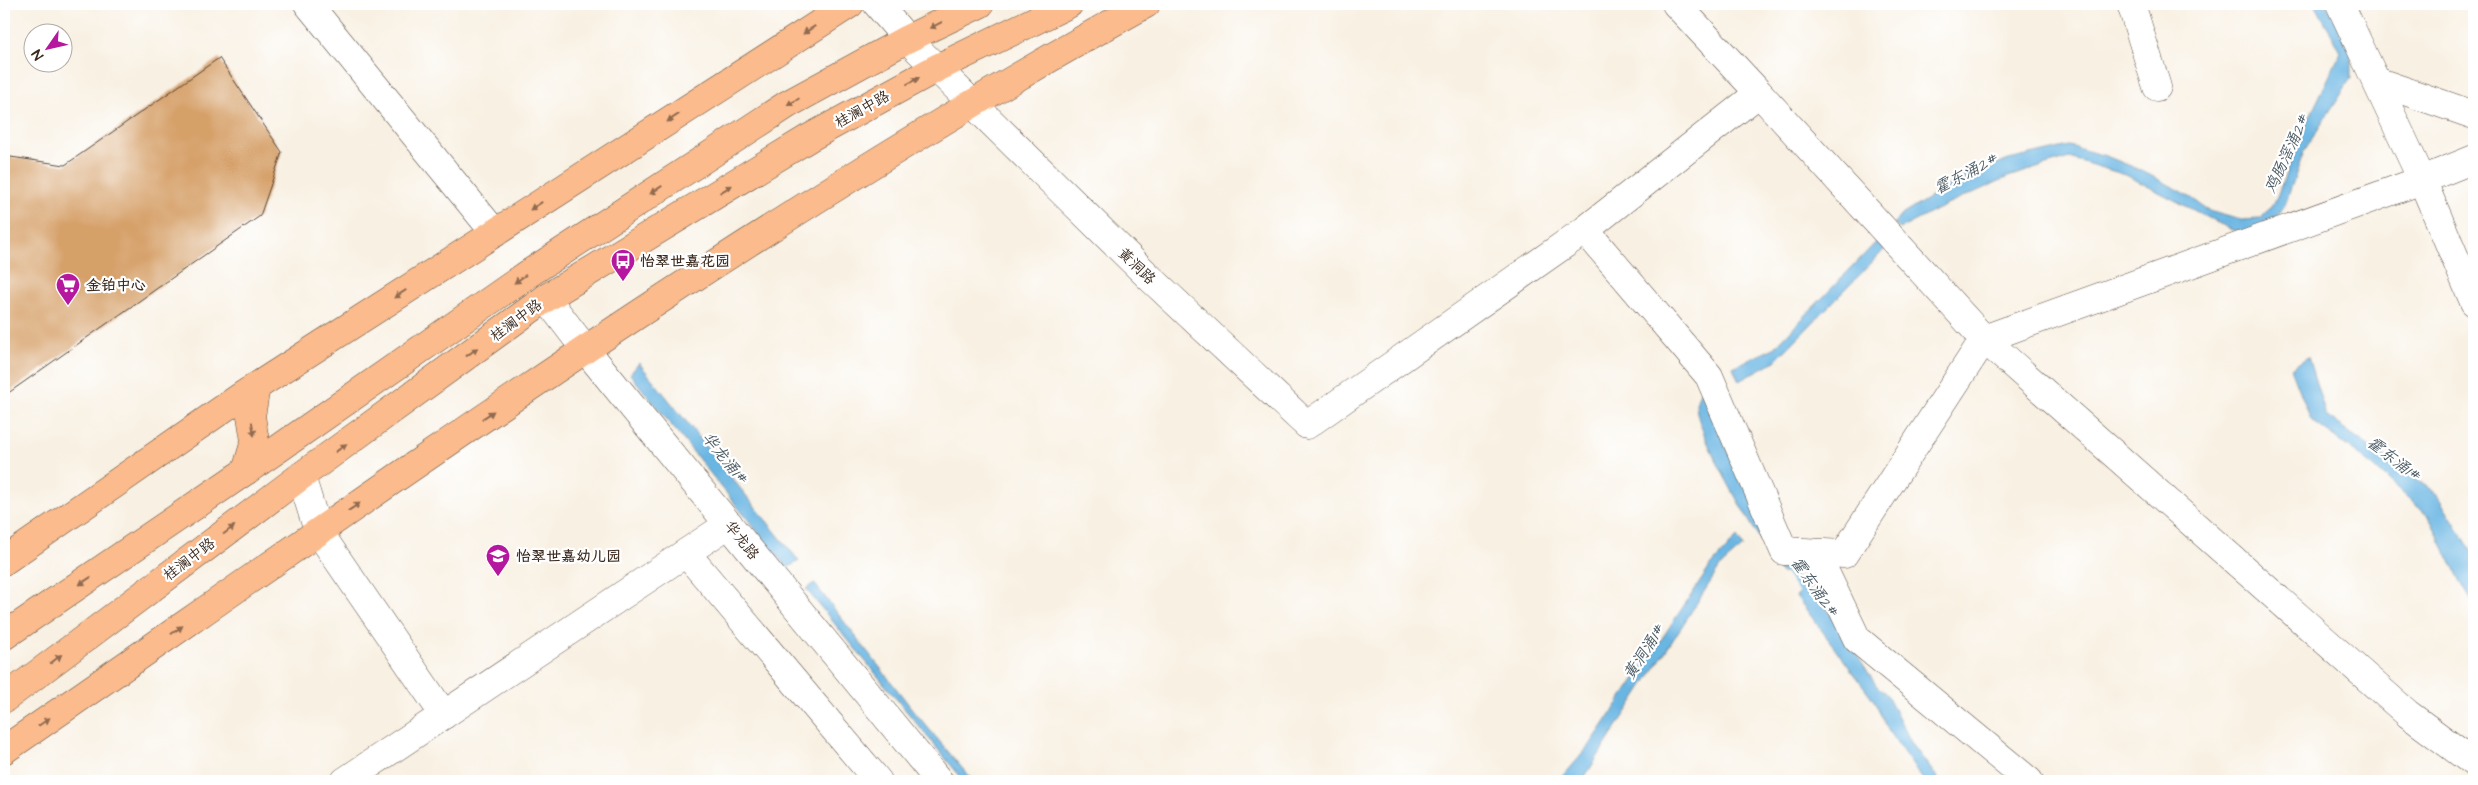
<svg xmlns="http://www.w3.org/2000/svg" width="2478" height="785" viewBox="0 0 2478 785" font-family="'Architects Daughter','LXGW WenKai TC',sans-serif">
<rect width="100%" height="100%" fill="#fff"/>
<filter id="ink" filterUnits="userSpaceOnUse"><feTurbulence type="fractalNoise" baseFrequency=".02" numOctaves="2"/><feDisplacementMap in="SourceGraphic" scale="10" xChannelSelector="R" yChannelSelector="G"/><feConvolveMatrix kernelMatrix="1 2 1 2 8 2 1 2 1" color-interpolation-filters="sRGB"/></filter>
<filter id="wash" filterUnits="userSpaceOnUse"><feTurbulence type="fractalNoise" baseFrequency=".0096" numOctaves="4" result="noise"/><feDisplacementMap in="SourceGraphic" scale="20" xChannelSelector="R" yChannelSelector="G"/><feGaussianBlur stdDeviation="1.12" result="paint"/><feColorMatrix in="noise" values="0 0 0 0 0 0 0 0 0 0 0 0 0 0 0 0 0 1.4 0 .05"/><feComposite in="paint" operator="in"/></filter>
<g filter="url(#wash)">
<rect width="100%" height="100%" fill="#f8f0e2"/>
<g fill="#6ab6e3" stroke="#527080">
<polygon points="2315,4 2326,4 2351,50 2351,78 2304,151 2285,205 2272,223 2256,233 2232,230 2126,175 2069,158 2008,177 1938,209 1900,229 1894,224 1900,216 1961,178 2009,160 2069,146 2106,156 2138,169 2181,191 2212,212 2241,220 2261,219 2276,199 2300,137 2341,52"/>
<polygon points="1883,235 1890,244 1775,361 1739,381 1733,367 1774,348"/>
<polygon points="2308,357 2326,416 2437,494 2474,555 2474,605 2463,586 2429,517 2366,460 2311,420 2291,368"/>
<polygon points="639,363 799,561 787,568 630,374"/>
<path d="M1700,391L1707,392L1726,447L1790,568L1788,573H1780C1762,542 1696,436 1696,405C1696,401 1699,395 1700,391Z"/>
<polygon points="1737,537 1743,547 1720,567 1582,781 1559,781 1590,745 1710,567"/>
<polygon points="814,583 913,710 973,781 964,781 806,589"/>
<polygon points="1807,588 1824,604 1876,685 1887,695 1912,744 1940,781 1924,781 1889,732 1873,699 1796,596"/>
</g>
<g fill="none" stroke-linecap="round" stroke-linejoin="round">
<polyline stroke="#6ab6e3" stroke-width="6" points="1784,566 1805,597"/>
</g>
<g id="blocks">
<polygon fill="#d6a069" points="219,58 282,152 260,216 4,396 4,156 65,165"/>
</g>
</g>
<g filter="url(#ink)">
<use href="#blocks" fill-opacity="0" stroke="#57483b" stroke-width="1"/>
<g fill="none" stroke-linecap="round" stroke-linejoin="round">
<defs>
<g id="minor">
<polyline points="308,4 495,233"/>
<polyline points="877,4 907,39 1147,275 1307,425 1585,230 1759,93 1676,4"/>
<polyline points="2131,4 2157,87"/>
<polyline points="2340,4 2422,180 1984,339 2408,714 2474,763"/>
<polyline points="2376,81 2474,115"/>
<polyline points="2474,159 2422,180 2474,302"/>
<polyline points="1585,230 1709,376 1784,551 1844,554 1984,339 1759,93"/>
<polyline points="546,298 585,349 939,781"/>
<polyline points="301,476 318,531 444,715"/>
<polyline points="686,553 878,781"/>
<polyline points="1816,553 1857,639 2029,781"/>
<polyline points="345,781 729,524"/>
</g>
<g id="major">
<polyline points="246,471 255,441 251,416 256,387"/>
<polyline points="4,561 243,395 850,4"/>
<polyline points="4,636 278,449 528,274 788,104 907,39 980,4"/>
<polyline points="4,699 301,476 546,298 809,138 937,68 1069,4"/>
<path d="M4,750C378,492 747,224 1146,4"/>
</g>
</defs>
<use href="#minor" stroke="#57483b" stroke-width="29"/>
<use href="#major" stroke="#57483b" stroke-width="29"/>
<use href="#minor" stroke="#fff" stroke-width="28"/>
<use href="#major" stroke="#fbbb8c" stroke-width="28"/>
</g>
<defs><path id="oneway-solid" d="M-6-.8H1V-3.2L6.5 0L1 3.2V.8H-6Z" transform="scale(1.25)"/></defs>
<g fill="#916b50">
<use href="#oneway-solid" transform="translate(936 25) rotate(154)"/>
<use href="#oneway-solid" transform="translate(809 30) rotate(147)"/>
<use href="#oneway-solid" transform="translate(913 81) rotate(-29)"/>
<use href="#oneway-solid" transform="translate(793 102) rotate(150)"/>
<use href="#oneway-solid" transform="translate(673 118) rotate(147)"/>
<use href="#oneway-solid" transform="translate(726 189) rotate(-31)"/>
<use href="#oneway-solid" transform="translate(656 190) rotate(147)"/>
<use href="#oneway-solid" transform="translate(536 206) rotate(147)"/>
<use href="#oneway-solid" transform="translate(520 279) rotate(145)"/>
<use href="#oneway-solid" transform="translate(400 294) rotate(147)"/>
<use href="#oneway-solid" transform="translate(472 352) rotate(-36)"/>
<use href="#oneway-solid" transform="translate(488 415) rotate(-34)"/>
<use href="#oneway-solid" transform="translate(253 429) rotate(81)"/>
<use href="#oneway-solid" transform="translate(341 448) rotate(-36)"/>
<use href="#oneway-solid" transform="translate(354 507) rotate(-34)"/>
<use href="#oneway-solid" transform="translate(229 530) rotate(-37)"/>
<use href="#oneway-solid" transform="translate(85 581) rotate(146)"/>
<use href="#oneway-solid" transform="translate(177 630) rotate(-35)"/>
<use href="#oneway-solid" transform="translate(56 659) rotate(-38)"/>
<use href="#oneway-solid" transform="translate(44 722) rotate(-35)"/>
</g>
</g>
<defs>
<symbol id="bus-pin" viewBox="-11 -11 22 30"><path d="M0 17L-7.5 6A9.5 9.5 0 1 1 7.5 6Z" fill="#b5179e" stroke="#fff"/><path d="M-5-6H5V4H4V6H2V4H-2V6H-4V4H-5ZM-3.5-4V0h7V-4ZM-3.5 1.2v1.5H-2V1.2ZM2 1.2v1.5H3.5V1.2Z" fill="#fff"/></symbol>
<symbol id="supermarket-pin" viewBox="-11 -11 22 30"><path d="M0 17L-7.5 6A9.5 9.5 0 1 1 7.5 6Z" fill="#b5179e" stroke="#fff"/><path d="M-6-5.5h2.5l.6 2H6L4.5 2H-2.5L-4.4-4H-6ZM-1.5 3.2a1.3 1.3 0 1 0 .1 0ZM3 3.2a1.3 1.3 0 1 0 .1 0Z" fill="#fff"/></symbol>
<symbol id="school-pin" viewBox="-11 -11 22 30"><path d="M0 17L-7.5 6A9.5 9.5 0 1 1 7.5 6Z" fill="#b5179e" stroke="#fff"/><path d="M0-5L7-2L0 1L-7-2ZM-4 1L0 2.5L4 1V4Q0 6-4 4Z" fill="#fff"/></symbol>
</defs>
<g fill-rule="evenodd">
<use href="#bus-pin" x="609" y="247" width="28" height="38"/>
<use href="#supermarket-pin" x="54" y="271" width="28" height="38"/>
<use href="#school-pin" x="484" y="542" width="28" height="38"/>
</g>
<g text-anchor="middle" stroke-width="4.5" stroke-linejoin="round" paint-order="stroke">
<g font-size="15" fill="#3b2a1e" stroke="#fff">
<text transform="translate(862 109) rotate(-29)" y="5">桂澜中路</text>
<text transform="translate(1137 266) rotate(44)" y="5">黄洞路</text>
<text transform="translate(516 320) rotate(-36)" y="5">桂澜中路</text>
<text transform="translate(742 540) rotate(51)" y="5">华龙路</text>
<text transform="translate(189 559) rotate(-37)" y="5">桂澜中路</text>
</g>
<g font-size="15" font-weight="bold" fill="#3b2a1e" stroke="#fff" text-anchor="start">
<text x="640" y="266">怡翠世嘉花园</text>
<text x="86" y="290">金铂中心</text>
<text x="516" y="561">怡翠世嘉幼儿园</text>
</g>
<g font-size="16" font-style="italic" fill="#4b5b63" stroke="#fff">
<text transform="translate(2286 154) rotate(-65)" y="6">鸡肠滘涌2#</text>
<text transform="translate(1965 173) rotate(-27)" y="6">霍东涌2#</text>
<text transform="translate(725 457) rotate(51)" y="6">华龙涌1#</text>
<text transform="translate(2394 458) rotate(38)" y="6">霍东涌1#</text>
<text transform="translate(1815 586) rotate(55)" y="6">霍东涌2#</text>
<text transform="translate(1643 652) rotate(-57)" y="6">黄洞涌1#</text>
</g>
</g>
<rect width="2478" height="785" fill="none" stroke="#fff" stroke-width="20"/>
<g transform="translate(48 48) rotate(236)"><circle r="24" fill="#ffffff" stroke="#b1aaa5"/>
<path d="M0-4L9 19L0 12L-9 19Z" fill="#b5179e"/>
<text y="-8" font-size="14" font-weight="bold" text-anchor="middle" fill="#3b2a1e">N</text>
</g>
</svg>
